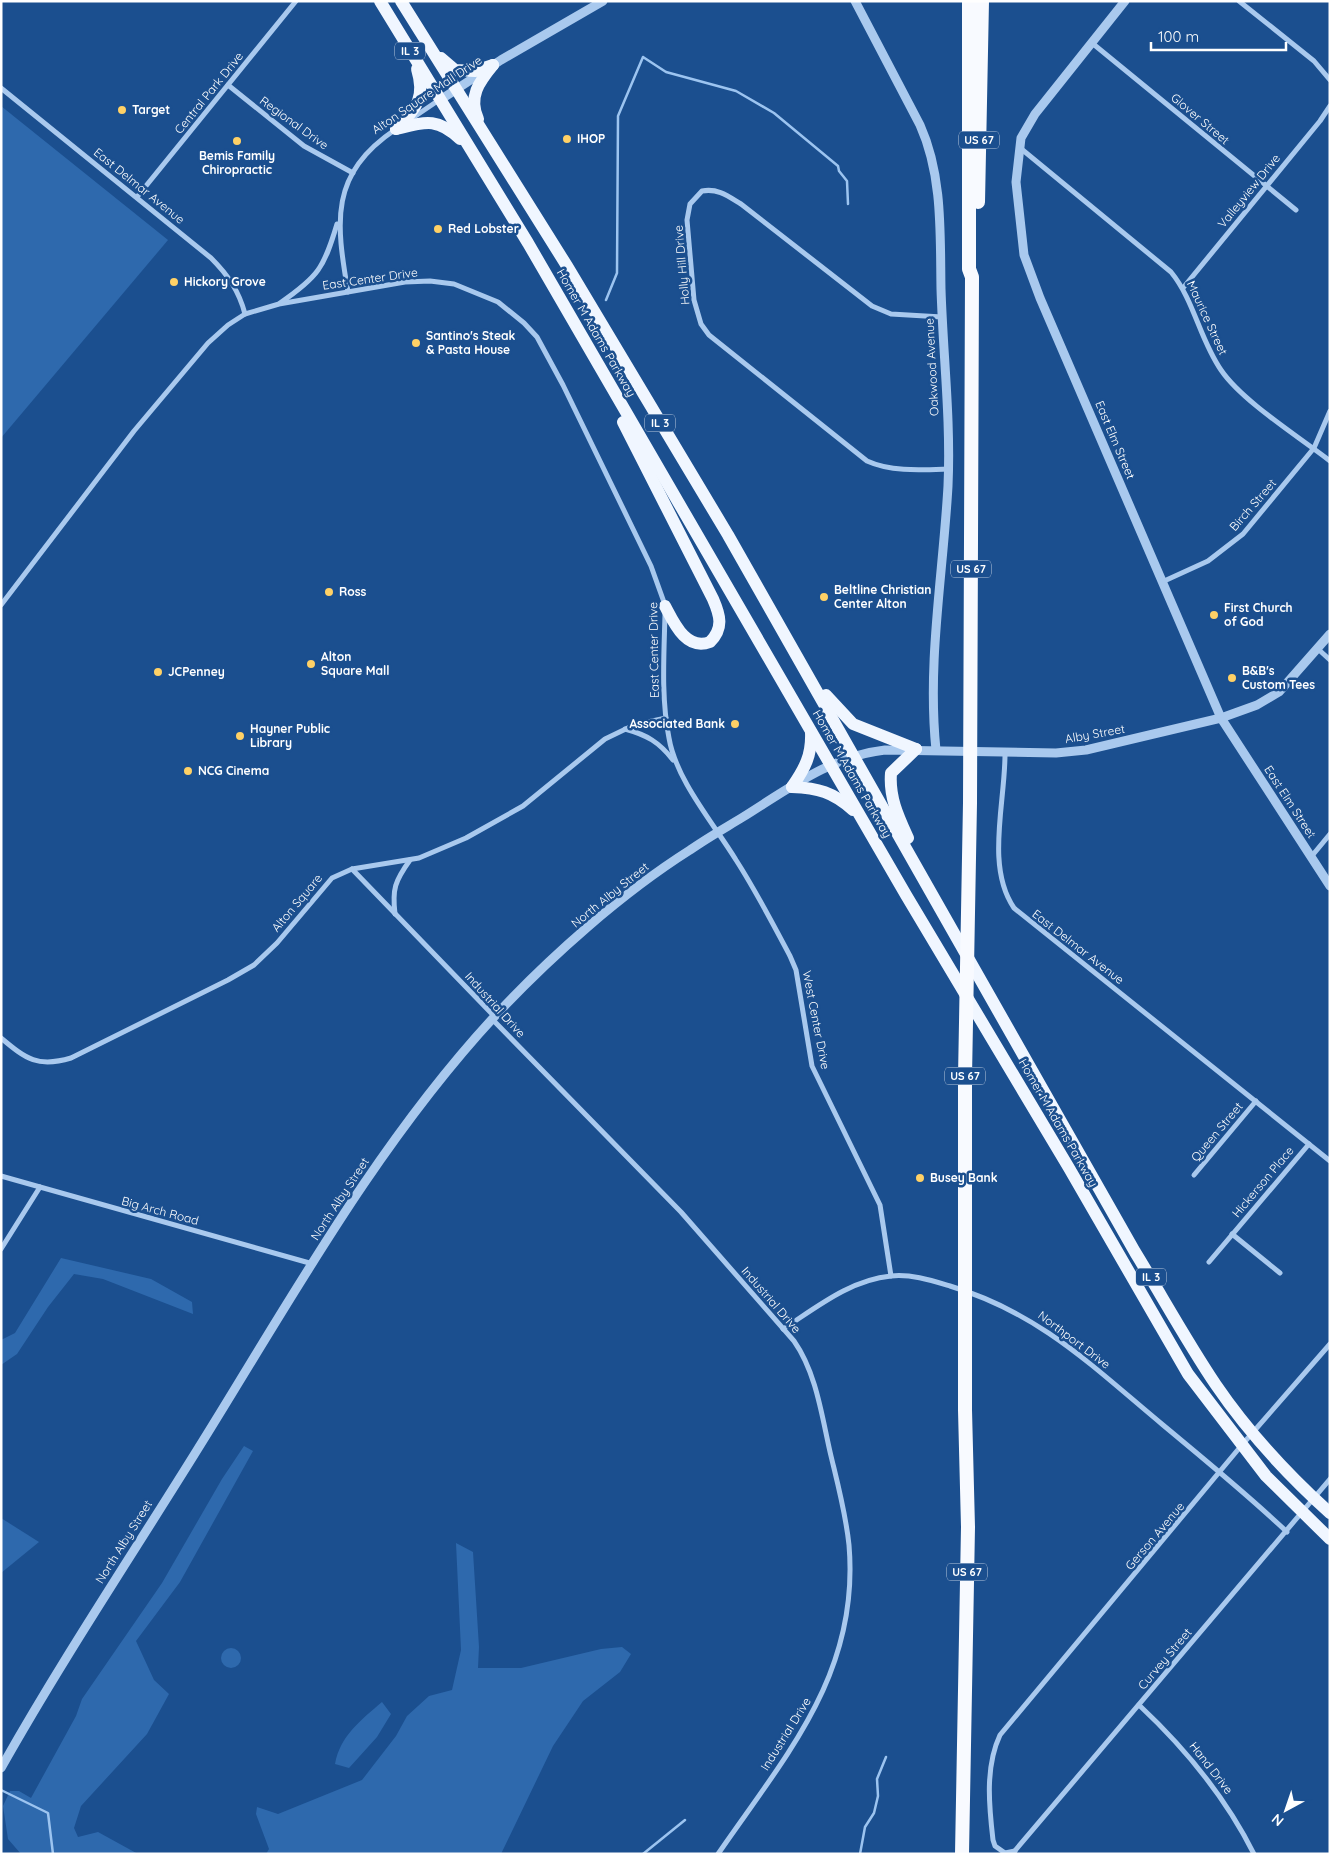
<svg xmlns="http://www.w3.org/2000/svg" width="1331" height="1855" viewBox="0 0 1331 1855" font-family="Quicksand,sans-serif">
<rect width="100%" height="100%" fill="#1b4f8f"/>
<g fill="#2e69ad">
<polygon points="1,106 168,240 1,438"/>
<polygon points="61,1258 151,1279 192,1302 193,1314 103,1279 74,1274 48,1307 17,1354 1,1365 1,1340 15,1333"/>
<polygon points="244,1446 253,1451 180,1582 136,1641 154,1680 169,1694 147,1734 81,1806 74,1828 78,1837 98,1832 138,1854 21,1854 8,1839 3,1806 10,1791 19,1791 31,1798 76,1716 82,1699 162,1583 222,1479"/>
<polygon points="1,1518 39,1542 1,1573"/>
<polygon points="456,1543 473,1552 479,1647 478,1668 521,1668 601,1649 622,1647 631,1654 620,1672 583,1701 553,1746 501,1854 266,1854 269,1849 256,1814 257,1807 278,1814 362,1780 396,1736 407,1716 429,1696 452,1690 461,1650"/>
<circle cx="231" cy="1658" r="10"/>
<path d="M382,1702L391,1714L377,1737L349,1768L335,1764C340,1736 361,1720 382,1702Z"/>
</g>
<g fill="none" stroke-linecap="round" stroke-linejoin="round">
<g stroke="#9cc4f0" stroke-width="2.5">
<polyline points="606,300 617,273 618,116 643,57 666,72 736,91 774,113 838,166 839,171 847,181 848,204"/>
<polyline points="1,1790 48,1813 53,1854"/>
<polyline points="643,1854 685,1820"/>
<polyline points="860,1854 865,1827 874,1813 878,1796 877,1779 886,1757"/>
</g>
<g stroke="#a9c9ee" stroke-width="5">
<polyline points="1239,1 1314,61 1330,80"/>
<polyline points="1092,43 1296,210"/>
<polyline points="228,85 304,146 353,173"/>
<path d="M1,88L211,258C228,275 239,291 245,314"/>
<polyline points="411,119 439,100"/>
<path d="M1019,147L1171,272C1194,300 1200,340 1221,370C1242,401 1299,437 1330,461"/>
<polyline points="137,197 296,1"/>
<polyline points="1183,288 1320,121 1330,106"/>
<path d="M348,292C336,222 329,174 396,129"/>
<path d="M280,303C318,277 324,268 337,224"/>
<path d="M942,317L891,314L872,306L741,204C728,196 718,188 702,191L690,204L687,220L694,300L701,324L709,335L867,461C891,472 921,470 948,469"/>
<polyline points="1162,582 1208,561 1243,534 1314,448 1330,411"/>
<polyline points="1,605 134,431 208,343 228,325 245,314 279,304 405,282 430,281 454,284 498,302 524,323 537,337 563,385 651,566 665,605"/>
<path d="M665,614C664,655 661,698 669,738C676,780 714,824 736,860C756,891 773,924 790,956L796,970L812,1066L880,1205L891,1276"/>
<polyline points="1318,649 1330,660"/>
<path d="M625,729C647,735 659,742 673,760"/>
<path d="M1005,751C1006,800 985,866 1014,908L1330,1161"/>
<polyline points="1311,857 1330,834"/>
<path d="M352,869L493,1015L492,1019L681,1212L794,1341C817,1374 822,1418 831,1456C838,1485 846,1515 849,1545C860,1673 786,1755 718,1854"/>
<path d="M395,914C392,889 395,881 410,860"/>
<path d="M1,1038C26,1059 38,1068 71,1058L228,980L254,965L277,943L332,878L352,869L419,858L466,838L523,806L605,739L634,725L666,718"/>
<polyline points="1194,1175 1256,1101"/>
<polyline points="1,1176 313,1264"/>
<polyline points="1232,1234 1280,1273"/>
<polyline points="1,1249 40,1187"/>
<polyline points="1209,1262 1309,1144"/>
<path d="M783,1329C817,1307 850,1280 891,1276C911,1274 930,1280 950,1286C1040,1313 1093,1367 1163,1425C1205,1460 1247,1494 1287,1532"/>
<path d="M1139,1705C1186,1749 1225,1796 1254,1854"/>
<path d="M1015,1851L1005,1853L995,1846L993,1840C989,1806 985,1767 1000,1735L1241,1446L1330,1344"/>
<polyline points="1013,1853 1330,1479"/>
</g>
<g stroke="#a9c9ee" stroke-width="9">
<path d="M855,1L920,125C943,176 940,234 941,289C943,355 951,420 948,486C943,575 927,662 936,750"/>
<polyline points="1125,1 1035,114 1021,138 1016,182 1024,255 1040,298 1221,718 1330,886"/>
<polyline points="440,100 501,60 603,1"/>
<path d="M1,1768C67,1651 142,1540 212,1426C299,1285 382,1138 495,1016C550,957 622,893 690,850C707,838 725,828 743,817C788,789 831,756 885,750L1056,753L1086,750L1221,718L1257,705L1279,692L1330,634"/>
</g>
<g stroke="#f0f6ff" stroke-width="12">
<polyline points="380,1 528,243 906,895 1069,1168 1188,1374 1266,1476 1330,1539"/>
<path d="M401,1L567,266L728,535L1135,1252C1162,1296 1187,1342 1216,1385C1248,1432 1288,1475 1330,1513"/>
<polyline points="441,58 455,70 475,71 493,65"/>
<path d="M478,119C468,97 479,82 493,65"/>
<path d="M396,129C425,122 437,117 460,139"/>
<path d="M396,129C416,108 426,99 417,69"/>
<path d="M623,422L713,599C720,615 724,628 710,642C686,651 674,623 665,606"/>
<polyline points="826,695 853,724 916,749"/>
<path d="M792,787C818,788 833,792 853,810"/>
<path d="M792,787C805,768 812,755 811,732"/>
<path d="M908,838C898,816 889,797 891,773L916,749"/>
</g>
<g stroke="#f8faff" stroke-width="14">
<polyline points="978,202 982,1"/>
<polyline points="962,1854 968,1527 965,1410 965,1077 970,803 972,277 969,269 969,1"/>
</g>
</g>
<g fill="#ffd166" stroke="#1b4f8f" stroke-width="2">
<circle cx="122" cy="110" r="5"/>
<circle cx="567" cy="139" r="5"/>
<circle cx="237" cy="141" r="5"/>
<circle cx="438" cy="229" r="5"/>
<circle cx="174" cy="282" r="5"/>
<circle cx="416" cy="343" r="5"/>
<circle cx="329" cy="592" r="5"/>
<circle cx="824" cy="597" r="5"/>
<circle cx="1214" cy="615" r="5"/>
<circle cx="311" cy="664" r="5"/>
<circle cx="158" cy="672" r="5"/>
<circle cx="1232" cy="678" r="5"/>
<circle cx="735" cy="724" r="5"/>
<circle cx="240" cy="736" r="5"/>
<circle cx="188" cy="771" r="5"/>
<circle cx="920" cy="1178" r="5"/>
</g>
<g text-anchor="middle" stroke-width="5" stroke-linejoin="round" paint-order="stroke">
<g fill="#1b4f8f" stroke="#bbcadd" stroke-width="1">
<rect x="395" y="42.5" width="30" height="17" rx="4"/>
<rect x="959" y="131.5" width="40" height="17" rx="4"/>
<rect x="645" y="414.5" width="30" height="17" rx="4"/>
<rect x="951" y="560.5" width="40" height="17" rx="4"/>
<rect x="945" y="1067.5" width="40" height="17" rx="4"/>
<rect x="1136" y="1268.5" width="30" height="17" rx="4"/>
<rect x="947" y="1563.5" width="40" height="17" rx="4"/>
</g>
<g font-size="11" font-weight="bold" fill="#fff">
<text x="410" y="55">IL 3</text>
<text x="979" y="144">US 67</text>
<text x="660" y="427">IL 3</text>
<text x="971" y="573">US 67</text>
<text x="965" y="1080">US 67</text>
<text x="1151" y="1281">IL 3</text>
<text x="967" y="1576">US 67</text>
</g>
<g font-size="12" fill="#fff" stroke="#1b4f8f">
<text transform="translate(209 93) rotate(-51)" y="4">Central Park Drive</text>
<text transform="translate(427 95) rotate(-34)" y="4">Alton Square Mall Drive</text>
<text transform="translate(1200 119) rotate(40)" y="4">Glover Street</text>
<text transform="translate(294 123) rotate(36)" y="4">Regional Drive</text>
<text transform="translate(139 186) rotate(39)" y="4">East Delmar Avenue</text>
<text transform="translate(1249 191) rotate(-51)" y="4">Valleyview Drive</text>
<text transform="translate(682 265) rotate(-95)" y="4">Holly Hill Drive</text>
<text transform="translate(370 279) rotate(-8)" y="4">East Center Drive</text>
<text transform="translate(1207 318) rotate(65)" y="4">Maurice Street</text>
<text transform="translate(596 333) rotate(60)" y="4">Homer M Adams Parkway</text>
<text transform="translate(932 367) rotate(-93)" y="4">Oakwood Avenue</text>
<text transform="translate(1115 440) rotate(67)" y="4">East Elm Street</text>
<text transform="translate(1253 505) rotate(-49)" y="4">Birch Street</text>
<text transform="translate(654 650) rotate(-91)" y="4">East Center Drive</text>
<text transform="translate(1095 734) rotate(-10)" y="4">Alby Street</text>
<text transform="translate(852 774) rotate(60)" y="4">Homer M Adams Parkway</text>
<text transform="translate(1290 802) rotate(57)" y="4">East Elm Street</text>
<text transform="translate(610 895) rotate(-39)" y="4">North Alby Street</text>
<text transform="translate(297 903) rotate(-50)" y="4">Alton Square</text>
<text transform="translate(1078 947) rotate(38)" y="4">East Delmar Avenue</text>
<text transform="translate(495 1005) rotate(48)" y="4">Industrial Drive</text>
<text transform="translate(816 1020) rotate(79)" y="4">West Center Drive</text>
<text transform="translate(1058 1123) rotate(60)" y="4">Homer M Adams Parkway</text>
<text transform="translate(1217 1132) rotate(-50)" y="4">Queen Street</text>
<text transform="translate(1263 1182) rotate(-50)" y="4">Hickerson Place</text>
<text transform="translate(340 1199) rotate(-57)" y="4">North Alby Street</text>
<text transform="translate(160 1211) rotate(15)" y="4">Big Arch Road</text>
<text transform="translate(771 1300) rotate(49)" y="4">Industrial Drive</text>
<text transform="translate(1074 1340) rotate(37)" y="4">Northport Drive</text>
<text transform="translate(1155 1536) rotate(-50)" y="4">Gerson Avenue</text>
<text transform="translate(124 1542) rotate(-58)" y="4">North Alby Street</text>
<text transform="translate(1165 1659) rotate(-50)" y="4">Curvey Street</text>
<text transform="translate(786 1734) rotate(-58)" y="4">Industrial Drive</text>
<text transform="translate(1211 1768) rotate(52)" y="4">Hand Drive</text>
</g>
<g font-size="12" font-weight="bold" fill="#fff" stroke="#1b4f8f" text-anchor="start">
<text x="132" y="114">Target</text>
<text x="577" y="143">IHOP</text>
<text x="237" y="160" text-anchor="middle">Bemis Family<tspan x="237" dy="14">Chiropractic</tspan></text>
<text x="448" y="233">Red Lobster</text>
<text x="184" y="286">Hickory Grove</text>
<text x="426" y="340">Santino's Steak<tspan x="426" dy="14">&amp; Pasta House</tspan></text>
<text x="834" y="594">Beltline Christian<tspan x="834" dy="14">Center Alton</tspan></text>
<text x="339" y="596">Ross</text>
<text x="1224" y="612">First Church<tspan x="1224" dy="14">of God</tspan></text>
<text x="321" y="661">Alton<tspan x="321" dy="14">Square Mall</tspan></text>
<text x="1242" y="675">B&amp;B's<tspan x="1242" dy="14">Custom Tees</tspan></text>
<text x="168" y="676">JCPenney</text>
<text x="725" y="728" text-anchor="end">Associated Bank</text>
<text x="250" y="733">Hayner Public<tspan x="250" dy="14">Library</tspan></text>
<text x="198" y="775">NCG Cinema</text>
<text x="930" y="1182">Busey Bank</text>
</g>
</g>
<rect width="1331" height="1855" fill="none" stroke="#ffffff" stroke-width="5"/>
<g transform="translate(1286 1810) rotate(220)" stroke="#1b4f8f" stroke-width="4" paint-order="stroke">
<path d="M0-4L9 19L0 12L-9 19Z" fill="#ffffff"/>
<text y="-8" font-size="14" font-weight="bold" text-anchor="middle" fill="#ffffff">N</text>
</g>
<path d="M1151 42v8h135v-8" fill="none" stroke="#ffffff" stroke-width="2.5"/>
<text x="1158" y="42" font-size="15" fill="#ffffff" stroke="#1b4f8f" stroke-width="4" paint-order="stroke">100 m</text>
</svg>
